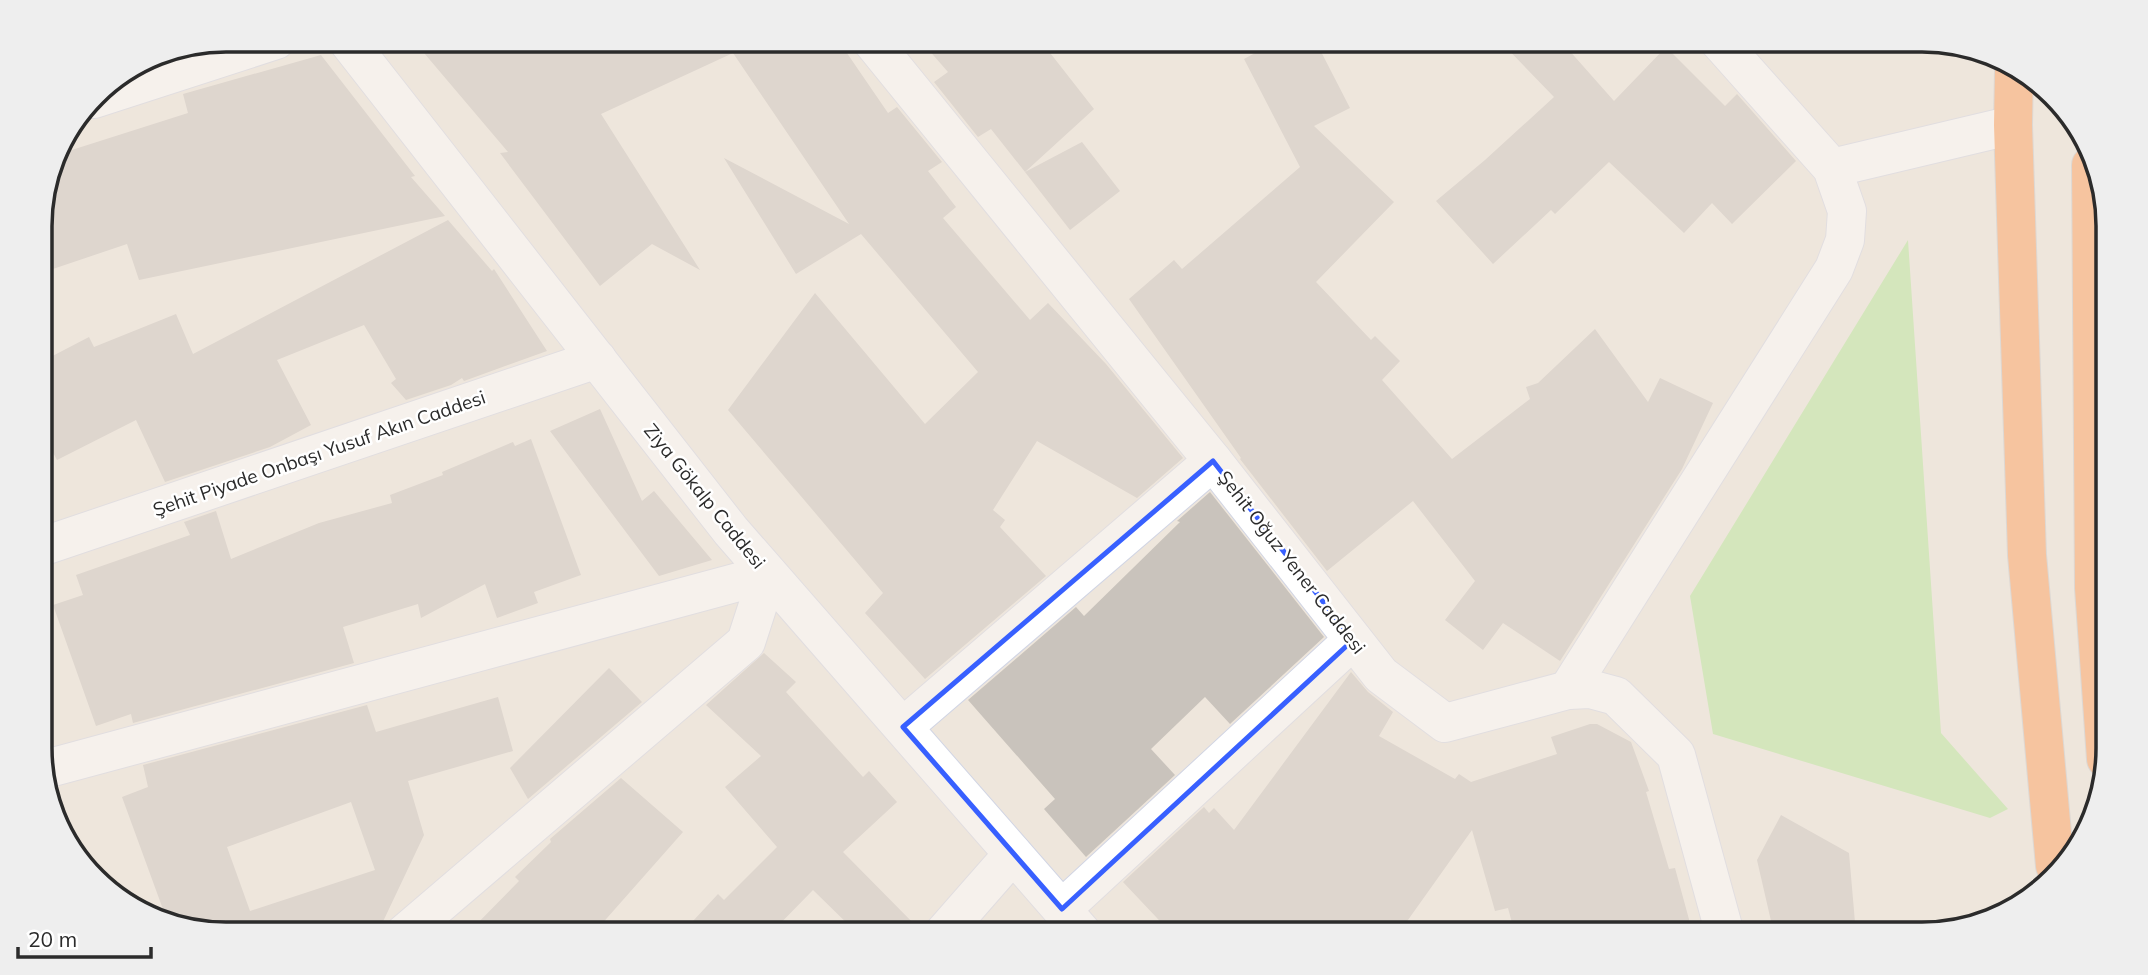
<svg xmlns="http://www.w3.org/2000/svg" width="2148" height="975" viewBox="0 0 2148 975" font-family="Mulish,sans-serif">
<rect width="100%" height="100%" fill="#eee6dc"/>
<polygon fill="#b3e796" points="1908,240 1941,733 2008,809 1990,818 1713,734 1690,596"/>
<g fill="#c9c3bc" fill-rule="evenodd">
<polygon points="413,40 838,40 888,113 897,107 942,162 928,171 956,207 943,218 1030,320 1048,303 1106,364 1183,458 1137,498 1037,441 993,510 1005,520 1000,527 1046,576 925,679 865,613 883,593 728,410 815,293 925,424 978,372 861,234 796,274 724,158 849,224 733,53 601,114 700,270 652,244 600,286 500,153 508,152"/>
<polygon points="920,40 1040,40 1094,109 1025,172 991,129 978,137 934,82 948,72"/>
<polygon points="1279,40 1315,40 1350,108 1314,126 1394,202 1316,282 1371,340 1375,336 1400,361 1382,380 1452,459 1530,399 1526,387 1538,383 1595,329 1648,402 1660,378 1713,403 1682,469 1560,661 1503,623 1483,650 1445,620 1475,581 1413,501 1327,571 1240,459 1241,458 1129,299 1174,260 1182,269 1300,167 1244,59"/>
<polygon points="1499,40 1560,40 1614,101 1666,47 1725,106 1737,94 1796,161 1732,224 1712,203 1684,233 1609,162 1555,214 1551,210 1493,264 1436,201 1485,160 1554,97"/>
<polygon points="321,55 415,176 411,177 445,216 139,280 127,244 41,273 41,214 56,155 188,113 183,94"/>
<polygon points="1082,142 1120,191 1070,230 1025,172"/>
<polygon points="448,220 492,271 494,269 547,351 464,381 462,378 451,385 406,400 391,383 396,379 364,325 277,360 311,425 270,447 165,482 136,420 57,460 41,430 41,362 89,337 94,347 176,314 193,354"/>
<polygon points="600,409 642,501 654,491 712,560 659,576 550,431"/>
<polygon points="531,439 581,575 534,592 538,603 497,618 485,584 421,618 418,604 343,627 354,663 133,723 131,714 96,726 53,605 83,595 76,575 190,535 184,522 216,511 231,559 319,523 392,503 390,495 443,475 442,472 513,442 515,446"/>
<polygon points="1210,492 1324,637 1230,724 1205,697 1151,749 1175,775 1086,857 1044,809 1055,799 968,700 1076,607 1084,616 1180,522 1177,521"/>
<polygon points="764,653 796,682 786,692 863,777 869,771 897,802 843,852 921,931 921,935 859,935 813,890 769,935 680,935 718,894 724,900 777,847 725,787 761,756 706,705"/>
<polygon points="609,668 642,702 528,799 510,768"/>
<polygon points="1351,672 1368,692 1393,712 1379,736 1455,779 1459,774 1471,782 1557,754 1551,737 1590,724 1597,724 1631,742 1649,791 1646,792 1669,869 1675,868 1693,934 1515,934 1508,908 1495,911 1472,830 1398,934 1173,935 1123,882 1204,807 1209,813 1214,808 1234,830"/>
<path d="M498,697L513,751L408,781L424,835L379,930L366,935H227L168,923L122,797L148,787L143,765L367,705L376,732ZM351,802L375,870L250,911L227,847Z"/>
<polygon points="621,778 683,832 592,935 466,935 519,881 515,877 551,842 550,839"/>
<polygon points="1781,815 1849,853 1856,934 1774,934 1757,860"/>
</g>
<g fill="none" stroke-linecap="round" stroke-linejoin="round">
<defs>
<g id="street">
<polyline points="871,40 1213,461 1381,675 1445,723 1568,690 1590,689 1616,696 1676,755 1725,934"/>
<polyline points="1832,168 2013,125"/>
<polyline points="41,547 597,359"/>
<polyline points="1568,690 1834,269 1845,240 1847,211 1832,168 1718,40"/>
<polyline points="903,727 1213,461"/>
<polyline points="42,770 768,574"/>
<polyline points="1062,909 1353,640"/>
<polyline points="403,935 746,642 768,574"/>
<polyline points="942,935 1013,854"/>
</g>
<g id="secondary">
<polyline points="347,40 731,531 1084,935"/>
<polyline points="94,99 276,40"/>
</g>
<g id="highway">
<polyline points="2014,71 2013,125 2027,555 2055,866"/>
<polyline points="2091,165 2094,588 2106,759"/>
</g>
</defs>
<use href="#street" stroke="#d1d5e4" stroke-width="40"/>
<use href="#secondary" stroke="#d1d5e4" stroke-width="40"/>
<use href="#highway" stroke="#c8c8c8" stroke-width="40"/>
<use href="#street" stroke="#fff" stroke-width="38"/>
<use href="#secondary" stroke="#fff" stroke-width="38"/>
<use href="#highway" stroke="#ff9c56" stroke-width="38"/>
</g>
<path d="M0 0H2148V975H0ZM1213,461L1353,640L1062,909L903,727Z" fill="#eee6dc" fill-opacity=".55" fill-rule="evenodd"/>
<path fill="none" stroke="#3860ff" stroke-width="5" stroke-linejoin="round" d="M1213,461L1353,640L1062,909L903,727Z"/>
<g text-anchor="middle" stroke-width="5" stroke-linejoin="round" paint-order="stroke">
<g font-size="19" fill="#2b2b2b" stroke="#fff">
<text transform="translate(319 453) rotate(-19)" y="7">Şehit Piyade Onbaşı Yusuf Akın Caddesi</text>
<text transform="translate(705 496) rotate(51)" y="7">Ziya Gökalp Caddesi</text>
<text transform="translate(1292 562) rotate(52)" y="7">Şehit Oğuz Yener Caddesi</text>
</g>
</g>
<path d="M0 0H2148V975H0ZM226 52H1922A174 174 0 0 1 2096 226V748A174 174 0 0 1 1922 922H226A174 174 0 0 1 52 748V226A174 174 0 0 1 226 52Z" fill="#eee" fill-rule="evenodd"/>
<path fill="none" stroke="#2b2b2b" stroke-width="3.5" d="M226 52H1922A174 174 0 0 1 2096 226V748A174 174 0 0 1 1922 922H226A174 174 0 0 1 52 748V226A174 174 0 0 1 226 52Z"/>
<path d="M18 947v10h133v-10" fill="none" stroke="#2b2b2b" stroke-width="3.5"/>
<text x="28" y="947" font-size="21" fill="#2b2b2b" stroke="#ffffff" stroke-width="5" paint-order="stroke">20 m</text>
</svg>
